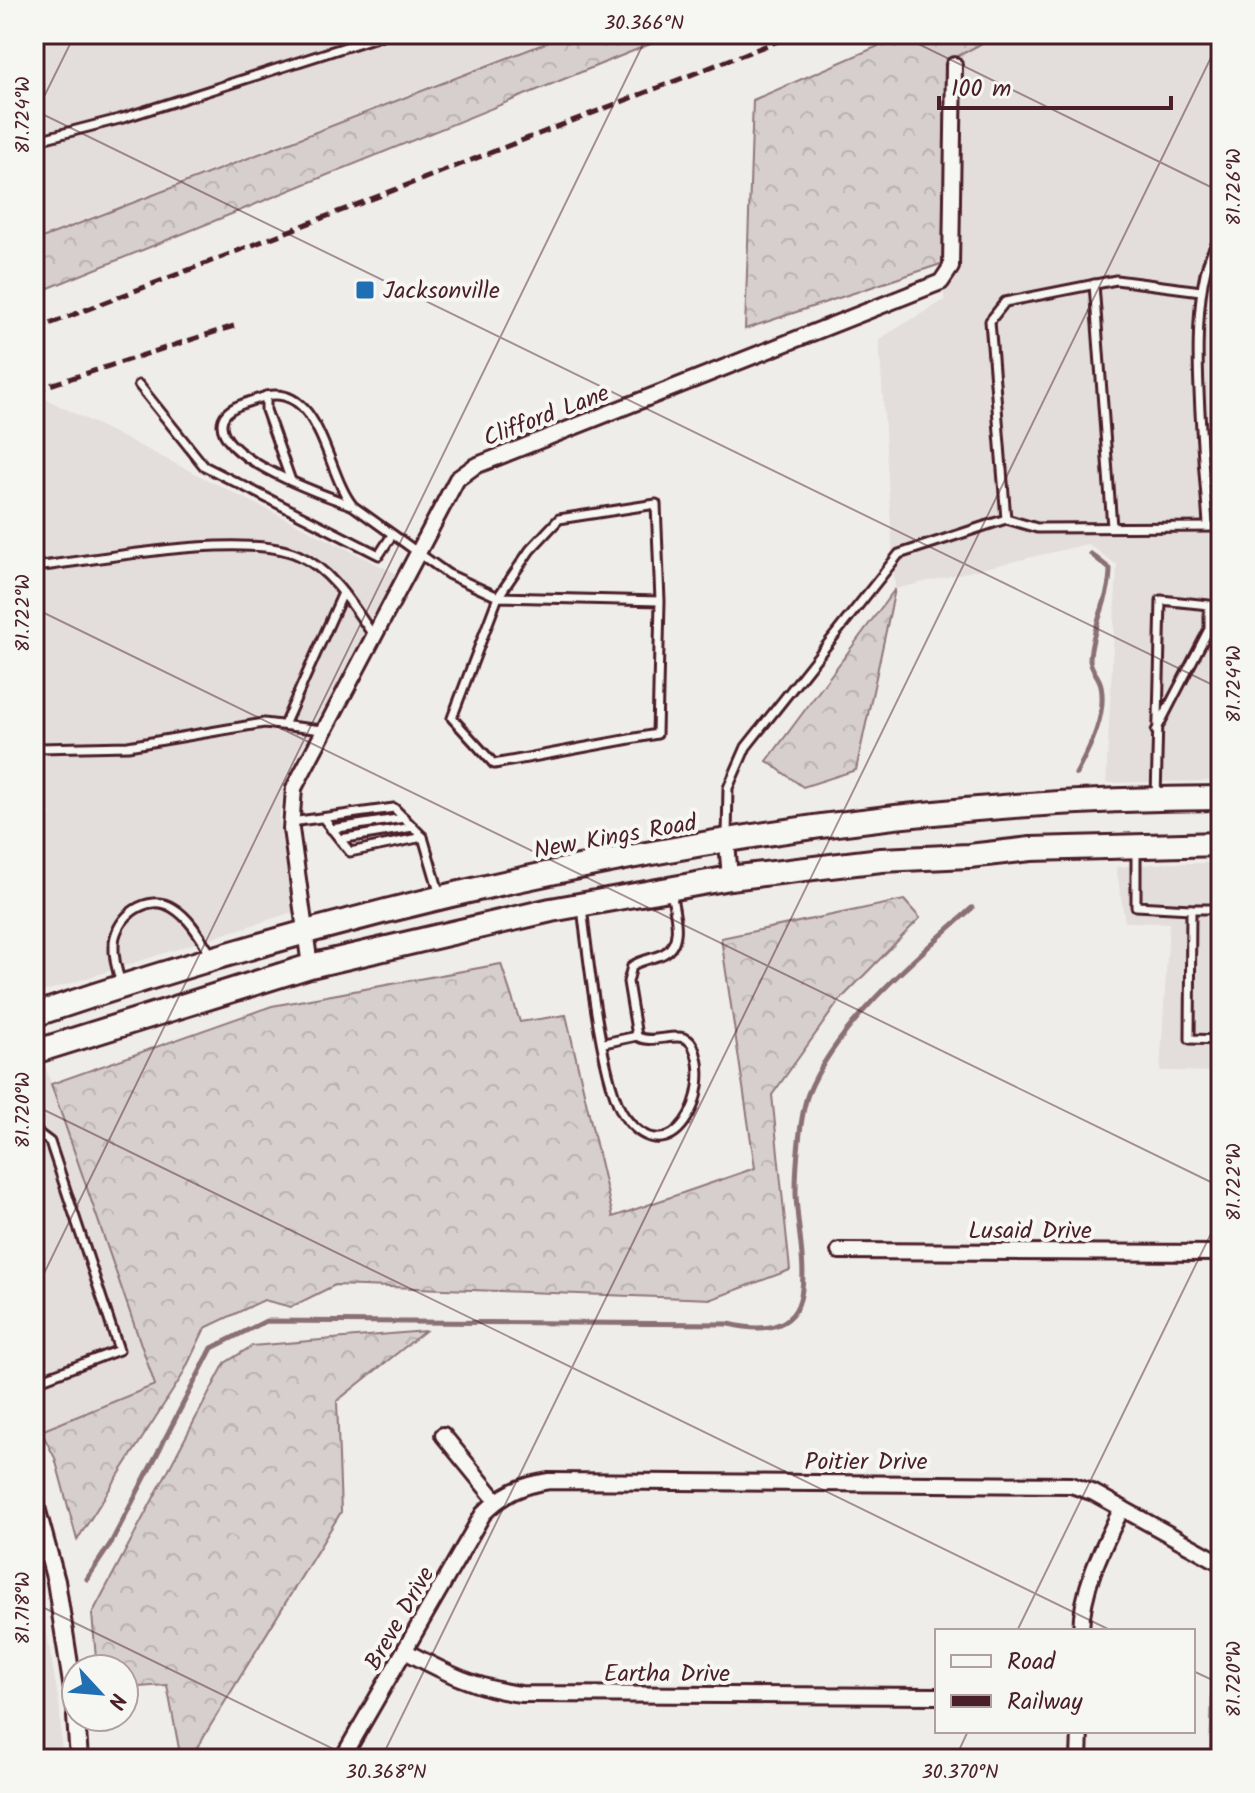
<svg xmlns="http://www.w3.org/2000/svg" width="1255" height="1793" viewBox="0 0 1255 1793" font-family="Kalam,sans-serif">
<defs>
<pattern id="forest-crowns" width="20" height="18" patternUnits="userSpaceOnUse" patternTransform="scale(2)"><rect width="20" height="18" fill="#d7cfce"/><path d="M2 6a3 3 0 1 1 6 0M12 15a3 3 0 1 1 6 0" fill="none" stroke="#bab1b1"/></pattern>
</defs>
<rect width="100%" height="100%" fill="#efedea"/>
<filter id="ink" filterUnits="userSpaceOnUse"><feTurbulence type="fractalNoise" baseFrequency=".0125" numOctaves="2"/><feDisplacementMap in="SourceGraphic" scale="16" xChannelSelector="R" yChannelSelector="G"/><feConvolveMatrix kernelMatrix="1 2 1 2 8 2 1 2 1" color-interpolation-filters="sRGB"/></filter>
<g filter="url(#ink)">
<g fill="#e3dedc">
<polygon points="34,34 564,34 34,239"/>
<polygon points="999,34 1215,34 1221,37 1221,781 1106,783 1117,565 1088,544 895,589 879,339 944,300 945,62"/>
<polygon points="36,394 397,574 285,780 279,819 293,912 34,995 34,847 38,846 51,812 34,813"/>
<polygon points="1165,863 1221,863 1221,1072 1160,1071 1169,923 1125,922 1116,867"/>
<polygon points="46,1068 155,1385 34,1434 34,1072"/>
<polygon points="34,1558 60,1709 62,1759 34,1759"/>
</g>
<g fill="url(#forest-crowns)" stroke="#90777c" stroke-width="2">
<polygon points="569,34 675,34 34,294 34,241"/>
<polygon points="906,34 999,34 945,63 944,263 745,329 753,100"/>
<polygon points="895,589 856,770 803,787 767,761"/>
<polygon points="904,900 920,918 839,1001 772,1095 790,1270 712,1299 335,1285 291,1307 264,1300 205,1328 182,1376 77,1540 55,1458 41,1431 155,1385 51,1084 272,1006 501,964 520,1022 566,1015 613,1217 755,1168 721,938"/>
<polygon points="425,1331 337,1401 341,1512 190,1759 181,1759 167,1685 124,1688 124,1669 97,1669 92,1614 225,1363 252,1346"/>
<polygon points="1213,1657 1221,1657 1221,1759 1210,1759"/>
</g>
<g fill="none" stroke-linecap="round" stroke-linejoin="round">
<g stroke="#8a6f74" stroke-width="5">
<path d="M1076,774C1089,749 1107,716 1101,686C1100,676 1089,669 1090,658C1092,626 1110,600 1110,569L1091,554"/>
<path d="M87,1579L111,1543L212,1348L266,1321L729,1324C836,1350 795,1245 796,1190C796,1166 800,1115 808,1094C836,1025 916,957 972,908"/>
</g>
<defs>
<g id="service">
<polyline points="34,141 123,118 386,34"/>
<polyline points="1094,284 1112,527"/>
<polyline points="139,385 204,466 379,555 392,535"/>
<path d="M266,396C254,401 228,405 223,419C210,456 326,496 351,505"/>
<path d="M291,481L266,410V396C321,384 327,476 353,506L448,574L498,597L530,550L559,519L656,504L660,601L657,734L494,764L452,718L498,597L660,601"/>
<polyline points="1006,519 990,321 1005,302 1116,280 1201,291"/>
<path d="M1208,525C1205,466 1181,279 1221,238"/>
<path d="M34,567C98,560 243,531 298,555C332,570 353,606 373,635"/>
<polyline points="284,725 343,593"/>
<polyline points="1156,731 1209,629 1209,605 1161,600 1156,798"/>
<polyline points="34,732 39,748 128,746 264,723 322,730"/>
<polyline points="323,818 350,852 423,837"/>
<polyline points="291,822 394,808 423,837 440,895"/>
<polyline points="331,829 404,818"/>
<polyline points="727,836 728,788 746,747 899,554 1006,519 1037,528 1221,527"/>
<polyline points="340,839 413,827"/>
<polyline points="1136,849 1136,906 1191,909 1190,1039 1221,1040"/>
<path d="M582,907C587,949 602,1088 625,1117C671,1178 715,1093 693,1046C684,1026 652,1047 637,1036L628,982L632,966C642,959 653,959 663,954C685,943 674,911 671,892"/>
<polyline points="1191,909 1221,909"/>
<path d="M122,985C117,972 113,957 114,942C117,916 148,892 173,908C191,919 201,939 212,956"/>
<polyline points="604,1043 637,1036"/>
<polyline points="34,1130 50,1142 119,1350 34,1382"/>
</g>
<g id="minor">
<polyline points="727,842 730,878"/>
<polyline points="310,966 291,829 294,788 457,479 475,466 941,282 951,267 954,65"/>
<polyline points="839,1251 1221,1253"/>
<polyline points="443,1435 496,1500"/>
<path d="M1081,1631C1082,1586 1103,1547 1122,1508"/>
<path d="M405,1651C444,1672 477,1689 521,1694L937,1696"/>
<path d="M342,1759L483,1514C502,1494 522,1485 549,1481L1071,1485L1094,1493L1221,1563"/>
<polyline points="1079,1759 1080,1731"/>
</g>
<g id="tertiary">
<polyline points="34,1500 56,1581 76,1709"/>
<polyline points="76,1717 79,1759"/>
</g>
<g id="trunk">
<path d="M34,1015C415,887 817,799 1221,798"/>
<polyline points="34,1052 310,966 551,910 730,878 881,860 969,856 1031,849 1221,844"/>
</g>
</defs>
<use href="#service" stroke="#4a1f2b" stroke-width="13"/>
<use href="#minor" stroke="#4a1f2b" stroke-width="20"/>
<use href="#tertiary" stroke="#4a1f2b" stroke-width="22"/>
<use href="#trunk" stroke="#4a1f2b" stroke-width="28"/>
<use href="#service" stroke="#f6f6f2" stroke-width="7"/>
<use href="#minor" stroke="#f6f6f2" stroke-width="14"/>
<use href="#tertiary" stroke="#f6f6f2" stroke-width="16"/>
<use href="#trunk" stroke="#f6f6f2" stroke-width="22"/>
<g stroke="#4a1f2b" stroke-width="5" stroke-dasharray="12 6" stroke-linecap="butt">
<polyline points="34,330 796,34"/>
<polyline points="34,390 234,326"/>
</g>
</g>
</g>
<path fill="none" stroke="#4a1f2b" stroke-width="2" stroke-opacity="0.45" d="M898,34L1221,192M34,110L1221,689M34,117L75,34M34,608L1221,1187M34,1105L1112,1631M34,1294L648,34M34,1603L354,1759M1017,1631L1221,1213M1193,1671L1221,1684M381,1759L1221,37M955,1759L968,1731"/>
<rect fill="#1f6fb2" stroke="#f6f6f2" stroke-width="3" x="355" y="280" width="20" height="20" rx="4"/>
<g text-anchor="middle" stroke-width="8" stroke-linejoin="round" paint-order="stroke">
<g font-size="24" fill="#4a1f2b" stroke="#f6f6f2" text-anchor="start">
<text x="383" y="298">Jacksonville</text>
</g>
<g font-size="24" fill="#4a1f2b" stroke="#f6f6f2">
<text transform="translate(546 415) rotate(-21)" y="8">Clifford Lane</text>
<text transform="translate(615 836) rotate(-10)" y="8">New Kings Road</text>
<text x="1030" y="1238">Lusaid Drive</text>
<text x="866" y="1469">Poitier Drive</text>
<text transform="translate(399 1618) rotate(-60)" y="8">Breve Drive</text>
<text x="667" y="1681">Eartha Drive</text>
</g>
</g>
<rect width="1255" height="1793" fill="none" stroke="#f6f6f2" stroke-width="88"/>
<rect x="935" y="1629" width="260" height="104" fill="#f6f6f2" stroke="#b1a0a2" stroke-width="2"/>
<rect x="951" y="1655" width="40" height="12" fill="#f6f6f2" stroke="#b1a0a2" stroke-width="2"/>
<text x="1007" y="1669" font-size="24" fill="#4a1f2b">Road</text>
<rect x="951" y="1695" width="40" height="12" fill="#4a1f2b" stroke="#b1a0a2" stroke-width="2"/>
<text x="1007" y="1709" font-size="24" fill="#4a1f2b">Railway</text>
<g transform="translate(100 1693) rotate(116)"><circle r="38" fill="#f6f6f2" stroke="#b1a0a2" stroke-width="2"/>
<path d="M0-6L14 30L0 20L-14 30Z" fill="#1f6fb2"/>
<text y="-12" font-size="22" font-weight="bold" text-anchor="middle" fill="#4a1f2b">N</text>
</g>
<path d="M939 96v12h232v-12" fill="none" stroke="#4a1f2b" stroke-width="4"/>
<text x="951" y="96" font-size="24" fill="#4a1f2b" stroke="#f6f6f2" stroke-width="6" paint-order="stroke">100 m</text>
<rect x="44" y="44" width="1167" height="1705" fill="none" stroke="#4a1f2b" stroke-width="3"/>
<g font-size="20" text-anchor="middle" fill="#4a1f2b">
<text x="644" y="29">30.366°N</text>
<text transform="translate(22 115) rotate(-90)" y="7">81.724°W</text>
<text transform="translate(1233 187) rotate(-90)" y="7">81.726°W</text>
<text transform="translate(22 613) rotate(-90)" y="7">81.722°W</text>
<text transform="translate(1233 684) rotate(-90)" y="7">81.724°W</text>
<text transform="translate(22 1110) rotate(-90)" y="7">81.720°W</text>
<text transform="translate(1233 1182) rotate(-90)" y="7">81.722°W</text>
<text transform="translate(22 1608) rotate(-90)" y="7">81.718°W</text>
<text transform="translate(1233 1679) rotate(-90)" y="7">81.720°W</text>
<text x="386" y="1778">30.368°N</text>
<text x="960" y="1778">30.370°N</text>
</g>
</svg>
